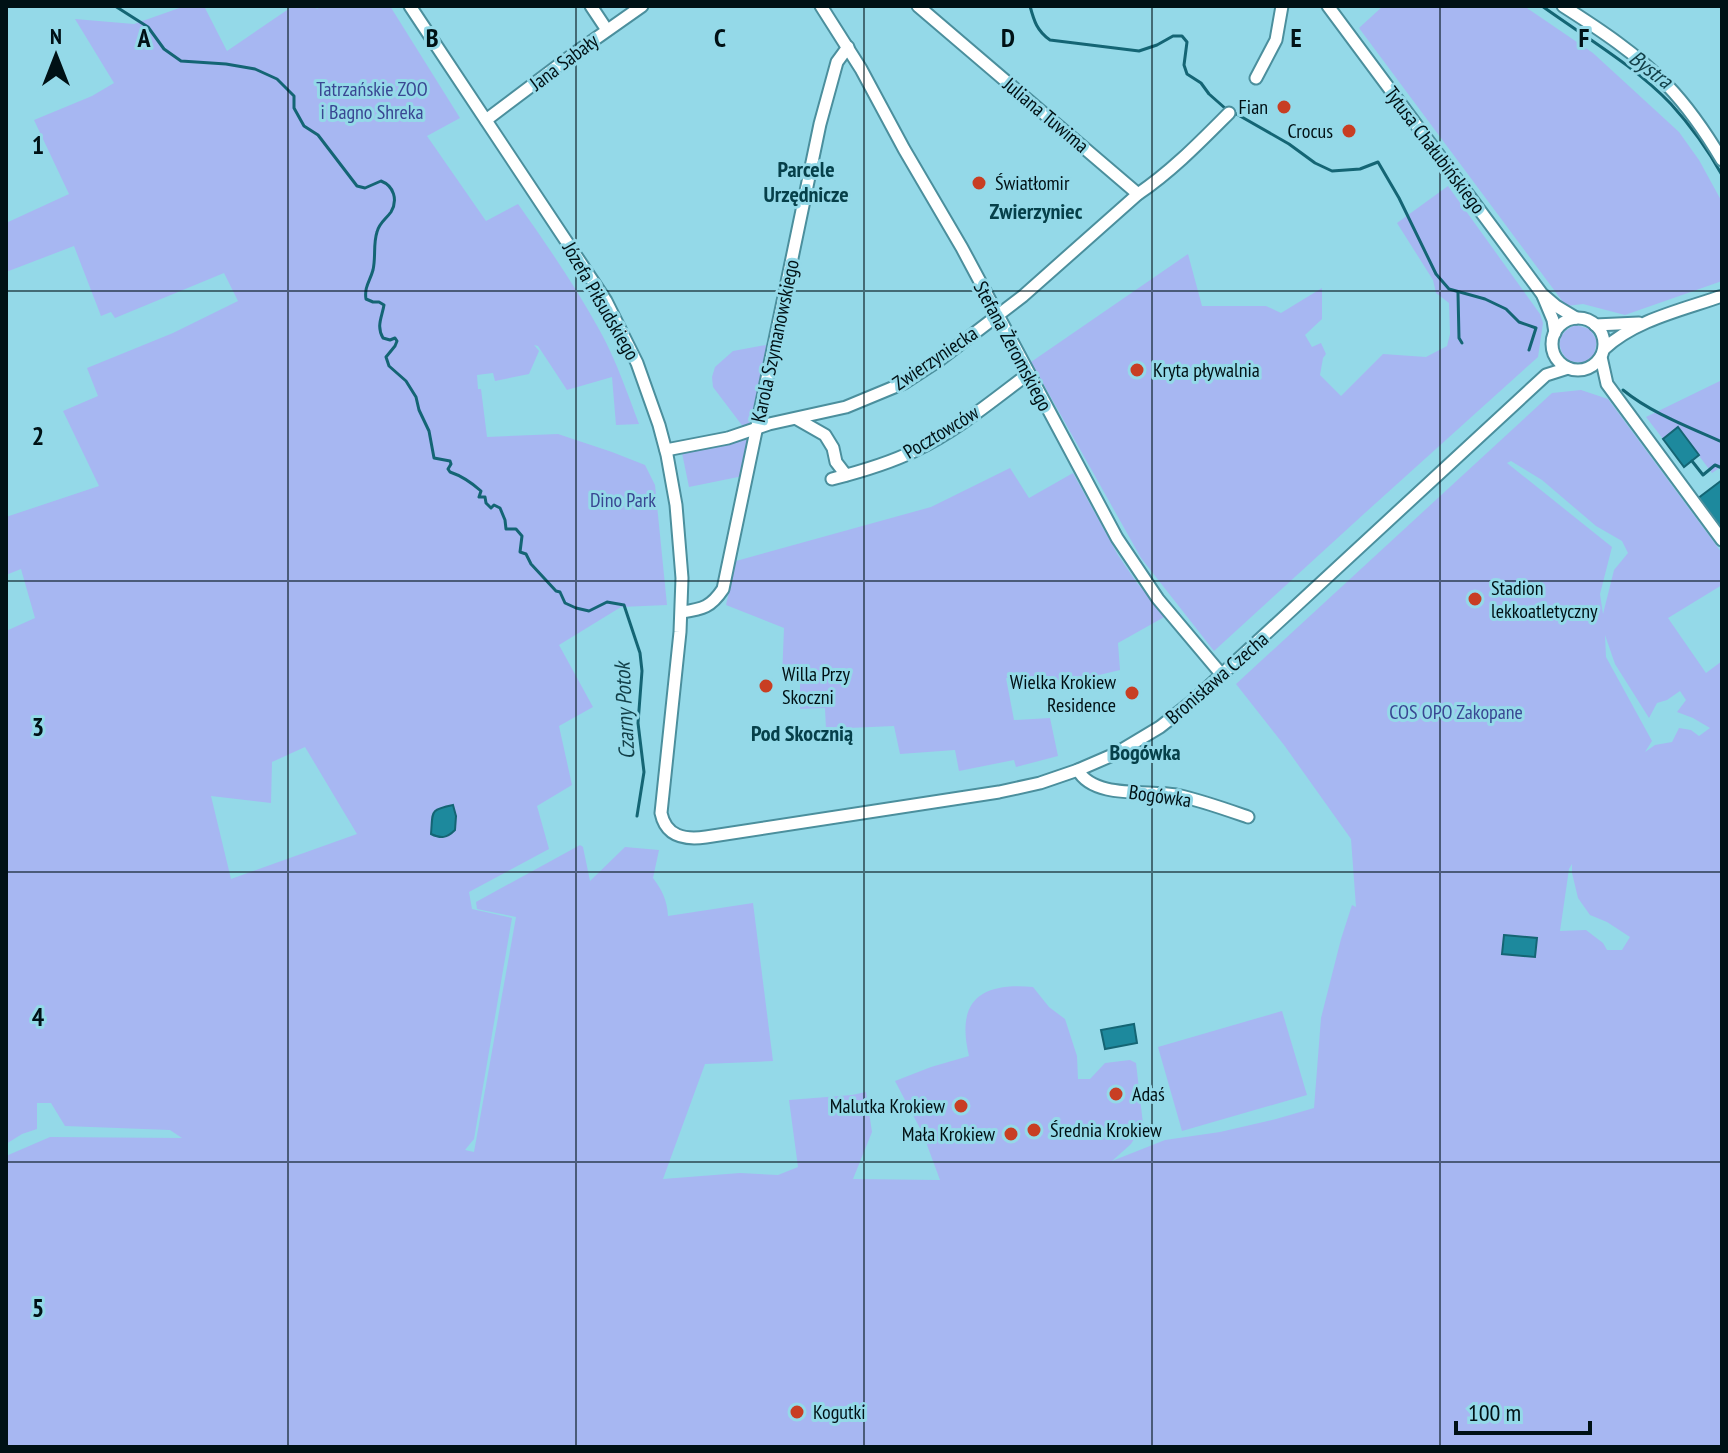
<svg xmlns="http://www.w3.org/2000/svg" width="1728" height="1453" viewBox="0 0 1728 1453" font-family="'PT Sans Narrow',sans-serif">
<rect width="100%" height="100%" fill="#94d9e8"/>
<g fill="#a7b7f2" fill-rule="evenodd">
<path d="M185,6H204L227,51L293,6H314L317,9L321,6H390L460,118L427,136L486,221L518,204C547,245 576,287 600,331C616,360 627,392 639,424L616,425L612,377L567,390L538,346L534,345L539,351L529,374L495,381L493,373L477,375L478,389H481L487,437L558,434L612,452L645,465L655,485L667,605L621,607L559,645L593,707L559,726L572,785L537,806L549,849L469,892L472,909L512,918L474,1139L465,1150L474,1152L516,917L477,909L476,902L580,845L583,847L590,881L625,847L659,850L653,878C662,890 667,900 668,916L753,903L773,1061L705,1064L663,1179L740,1173L778,1175L798,1167L789,1100L852,1095L866,1092L872,1132L853,1179L940,1180L923,1134L895,1081L931,1067L969,1056C956,1002 979,982 1033,987L1049,1007L1065,1019L1077,1056L1078,1079H1090L1105,1063L1130,1060L1136,1063L1143,1124L1131,1144L1112,1161L1165,1140L1220,1132L1276,1119L1314,1108L1321,1018L1341,939L1352,905L1356,907L1351,839L1284,745L1236,684L1552,393L1581,390L1608,399L1722,553V585L1668,618L1706,673L1722,661V1447H6V1156L50,1137L182,1138L170,1130L65,1126L51,1103H37V1129L22,1134L6,1144V631L35,618L21,569L6,575V517L99,486L63,411L98,396L87,368L173,333L238,301L224,273L115,318L111,312L101,316L74,246L6,272V223L69,194L34,120L92,96L114,83L75,19L134,24ZM1511,461L1542,480L1596,526L1622,541L1628,553L1614,570L1603,614L1600,594L1612,547L1507,463ZM1605,635L1615,664L1649,718L1657,703L1667,700L1680,691L1686,700L1677,712L1693,718L1710,728L1699,736L1691,730L1679,728L1672,742L1655,745L1645,752L1652,741L1606,657ZM305,747L357,834L231,879L211,796L271,803L272,762ZM1572,864V873L1578,898L1590,915L1607,922L1630,937L1622,950H1607L1603,943L1586,930L1560,931L1569,869Z"/>
<polygon points="1383,6 1524,6 1593,53 1679,132 1699,160 1722,202 1722,281 1625,315 1583,304 1566,306 1359,28"/>
<polygon points="1448,186 1540,314 1543,323 1538,357 1366,512 1214,651 1141,558 1031,362 1188,254 1202,306 1266,306 1281,313 1322,288 1322,319 1305,335 1312,347 1321,343 1326,354 1323,358 1320,375 1341,396 1383,354 1426,357 1447,346 1450,334 1449,303 1436,293 1433,280 1397,223"/>
<path d="M1576,325L1590,329L1597,341L1594,355L1583,363L1569,361C1554,348 1558,331 1576,325Z"/>
<polygon points="766,345 768,348 750,425 744,428 713,387 712,377 715,367 733,351"/>
<polygon points="1722,380 1722,466 1712,473 1678,428 1663,439 1646,417"/>
<polygon points="743,434 748,434 750,438 743,476 689,487 682,453"/>
<polygon points="1010,468 1029,498 1073,473 1118,555 1137,583 1166,616 1118,643 1120,670 1074,681 1006,678 1014,720 1050,718 1058,756 1016,767 1014,760 959,771 955,750 900,754 894,726 826,729 825,708 800,709 800,678 782,678 784,628 726,605 736,561 931,507"/>
<polygon points="1282,1011 1307,1095 1182,1131 1158,1047"/>
</g>
<g fill="#1d899d" stroke="#146574" stroke-width="2">
<polygon points="1678,427 1699,455 1684,467 1663,439"/>
<polygon points="1722,480 1722,535 1697,499"/>
<path d="M453,805L456,816L455,830C447,838 441,839 431,834C433,811 429,810 453,805Z"/>
<polygon points="1504,935 1537,938 1535,957 1502,954"/>
<polygon points="1134,1024 1137,1043 1105,1049 1101,1030"/>
</g>
<g fill="none" stroke-linecap="round" stroke-linejoin="round">
<g stroke="#146574" stroke-width="3">
<path d="M115,6L148,27L164,49L181,61L226,64L255,69L277,79L294,96V108L304,126L318,135L357,186L365,188L381,181C394,186 398,200 391,212C386,219 379,223 377,232C373,244 376,257 373,270C370,281 364,287 366,299L373,302H379L384,305C382,317 376,326 383,338L390,340L395,338L397,341L395,346L386,357L389,366L406,381L416,397L419,410L429,431L434,458L450,461L451,464L448,469L450,472C462,476 472,483 481,491L479,497H485L486,503L491,508L494,505L500,508L505,520L506,529H516L522,536L520,552L526,554L531,564L556,591L560,592L565,603L576,608L589,611L607,602L624,605L640,653L642,671L638,723L644,772L637,816"/>
<path d="M1030,6C1034,21 1037,31 1050,40L1139,51L1157,45L1173,36H1182L1187,42L1184,65L1187,74L1201,83L1209,94L1226,109"/>
<path d="M1542,6C1585,37 1635,66 1671,104C1691,126 1708,150 1722,175"/>
<polyline points="1233,112 1289,144 1315,163 1332,171 1360,169 1378,162 1399,198 1436,274 1449,289 1485,299 1506,309 1519,322 1536,328 1529,350"/>
<polyline points="1458,293 1459,338 1462,343"/>
<path d="M1623,390C1651,413 1689,427 1722,442"/>
<polyline points="1692,461 1703,475 1715,465 1722,468"/>
</g>
<defs>
<g id="minor">
<path d="M410,6L606,301L637,363L659,425L667,455L676,505L682,578L680,632L661,813C666,837 685,840 706,837L999,792L1040,783L1078,770L1115,754L1160,727L1193,701L1546,375L1568,368"/>
<polyline points="591,6 607,30"/>
<polyline points="821,6 861,69 904,149 962,248 1117,538 1158,599 1222,675"/>
<polyline points="918,6 1138,194"/>
<polyline points="1328,6 1542,294 1556,306 1576,318"/>
<path d="M1563,6C1599,29 1637,54 1667,85C1688,107 1706,133 1722,160"/>
<polyline points="1256,78 1276,40 1282,6"/>
<polyline points="486,120 571,56 642,6"/>
<polyline points="1543,296 1553,320 1555,333"/>
<circle cx="1578" cy="344" r="26"/>
<polyline points="1595,325 1639,323"/>
<path d="M1604,349C1635,320 1682,310 1722,296"/>
<polyline points="1601,357 1607,384 1722,540"/>
<polyline points="797,419 825,435 833,448 836,462 846,475"/>
<path d="M666,450L728,438L769,424L846,407L904,383L938,361L1023,296L1138,194C1172,171 1200,142 1229,113"/>
<path d="M832,479C859,472 888,464 914,451C955,432 992,401 1028,374"/>
<path d="M682,612C703,609 711,607 723,589L820,124L837,62L848,47"/>
<path d="M1078,770C1093,799 1148,790 1176,795C1200,800 1225,809 1248,817"/>
</g>
</defs>
<use href="#minor" stroke="#4b8f9d" stroke-width="15"/>
<use href="#minor" stroke="#fff" stroke-width="11"/>
</g>
<path fill="none" stroke="#001115" stroke-width="2" stroke-opacity="0.55" d="M288,6V1447M576,6V1447M864,6V1447M1152,6V1447M1440,6V1447M6,291H1722M6,581H1722M6,872H1722M6,1162H1722"/>
<g fill="#c83e23" stroke="#94d9e8" stroke-width="3">
<circle cx="1284" cy="107" r="8"/>
<circle cx="1349" cy="131" r="8"/>
<circle cx="979" cy="183" r="8"/>
<circle cx="1137" cy="370" r="8"/>
<circle cx="1475" cy="599" r="8"/>
<circle cx="766" cy="686" r="8"/>
<circle cx="1132" cy="693" r="8"/>
<circle cx="1116" cy="1094" r="8"/>
<circle cx="961" cy="1106" r="8"/>
<circle cx="1034" cy="1130" r="8"/>
<circle cx="1011" cy="1134" r="8"/>
<circle cx="797" cy="1412" r="8"/>
</g>
<g text-anchor="middle" stroke-width="6" stroke-linejoin="round" paint-order="stroke">
<g font-size="20" fill="#001115" stroke="#94d9e8">
<text transform="translate(564 62) rotate(-37)" y="7">Jana Sabały</text>
<text transform="translate(1046 115) rotate(40)" y="7">Juliana Tuwima</text>
<text transform="translate(1435 150) rotate(53)" y="7">Tytusa Chałubińskiego</text>
<text transform="translate(601 301) rotate(60)" y="7">Józefa Piłsudskiego</text>
<text transform="translate(775 341) rotate(-78)" y="7">Karola Szymanowskiego</text>
<text transform="translate(1013 346) rotate(62)" y="7">Stefana Żeromskiego</text>
<text transform="translate(935 358) rotate(-34)" y="7">Zwierzyniecka</text>
<text transform="translate(941 432) rotate(-31)" y="7">Pocztowców</text>
<text transform="translate(1217 678) rotate(-41)" y="7">Bronisława Czecha</text>
<text transform="translate(1160 796) rotate(8)" y="7">Bogówka</text>
</g>
<g font-size="20" fill="#394692" stroke="#94d9e8">
<text x="372" y="96">Tatrzańskie ZOO<tspan x="372" dy="23">i Bagno Shreka</tspan></text>
<text x="623" y="507">Dino Park</text>
<text x="1456" y="719">COS OPO Zakopane</text>
</g>
<g font-size="20" fill="#001115" stroke="#94d9e8" text-anchor="start">
<text x="1268" y="114" text-anchor="end">Fian</text>
<text x="1333" y="138" text-anchor="end">Crocus</text>
<text x="995" y="190">Światłomir</text>
<text x="1153" y="377">Kryta pływalnia</text>
<text x="1491" y="595">Stadion<tspan x="1491" dy="23">lekkoatletyczny</tspan></text>
<text x="782" y="681">Willa Przy<tspan x="782" dy="23">Skoczni</tspan></text>
<text x="1116" y="689" text-anchor="end">Wielka Krokiew<tspan x="1116" dy="23">Residence</tspan></text>
<text x="1132" y="1101">Adaś</text>
<text x="945" y="1113" text-anchor="end">Malutka Krokiew</text>
<text x="1050" y="1137">Średnia Krokiew</text>
<text x="995" y="1141" text-anchor="end">Mała Krokiew</text>
<text x="813" y="1419">Kogutki</text>
</g>
<g font-size="22" font-style="italic" fill="#123f48" stroke="#94d9e8">
<text transform="translate(1651 69) rotate(37)" y="8">Bystra</text>
<text transform="translate(624 711) rotate(-93)" y="8">Czarny Potok</text>
</g>
<g font-size="22" font-weight="bold" fill="#06404a" stroke="#94d9e8">
<text x="806" y="177">Parcele<tspan x="806" dy="25">Urzędnicze</tspan></text>
<text x="1036" y="219">Zwierzyniec</text>
<text x="802" y="741">Pod Skocznią</text>
<text x="1145" y="760">Bogówka</text>
</g>
</g>
<g font-size="26" text-anchor="middle" font-weight="bold" fill="#001115" stroke="#94d9e8" stroke-width="6" stroke-linejoin="round" paint-order="stroke">
<text x="144" y="47">A</text>
<text x="432" y="47">B</text>
<text x="720" y="47">C</text>
<text x="1008" y="47">D</text>
<text x="1296" y="47">E</text>
<text x="1584" y="47">F</text>
<text x="38" y="154">1</text>
<text x="38" y="445">2</text>
<text x="38" y="736">3</text>
<text x="38" y="1026">4</text>
<text x="38" y="1317">5</text>
</g>
<rect width="1728" height="1453" fill="none" stroke="#001115" stroke-width="16"/>
<g transform="translate(56 56)" stroke="#94d9e8" stroke-width="6" paint-order="stroke">
<path d="M0-6L14 30L0 20L-14 30Z" fill="#001115"/>
<text y="-12" font-size="22" font-weight="bold" text-anchor="middle" fill="#001115">N</text>
</g>
<path d="M1456 1421v12h134v-12" fill="none" stroke="#001115" stroke-width="4"/>
<text x="1468" y="1421" font-size="24" fill="#001115" stroke="#94d9e8" stroke-width="6" paint-order="stroke">100 m</text>
</svg>
